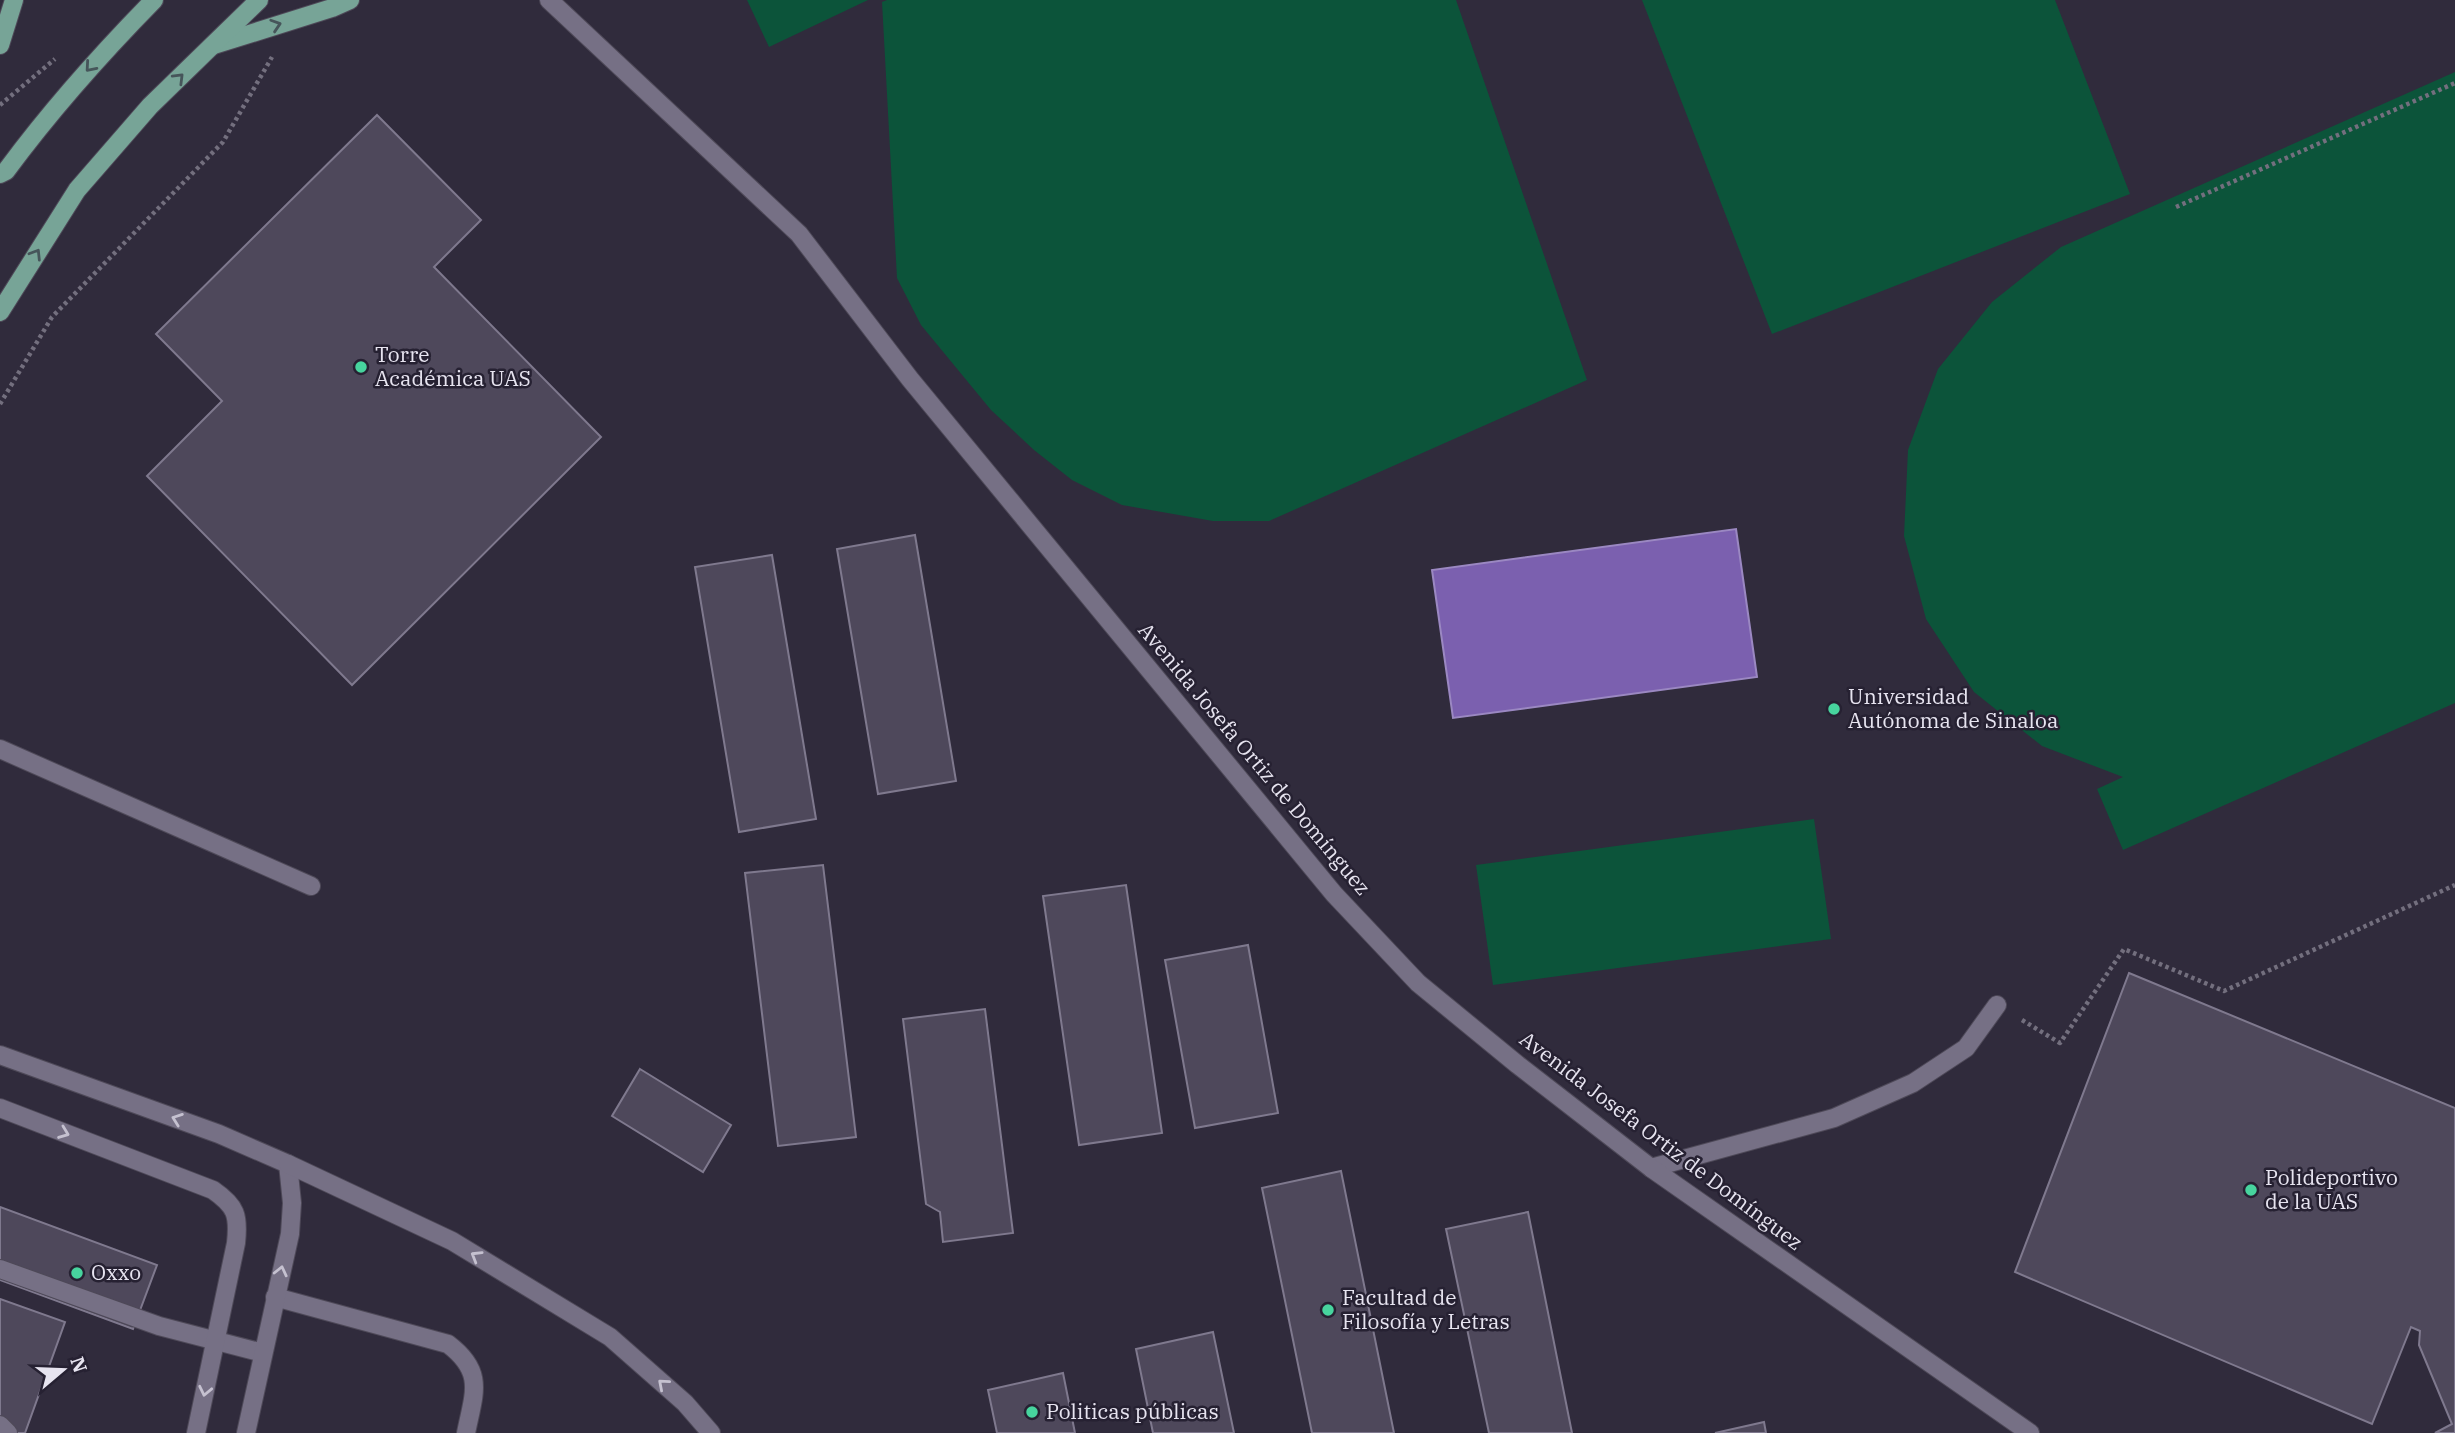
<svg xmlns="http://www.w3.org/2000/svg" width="2455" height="1433" viewBox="0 0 2455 1433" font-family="'IBM Plex Serif',serif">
<rect width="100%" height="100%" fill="#302b3c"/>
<g fill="#0c543a">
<polygon points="747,0 868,0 769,47"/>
<polygon points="887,0 1456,0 1587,380 1269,521 1213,521 1122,505 1072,480 1034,450 991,410 921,325 897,278 882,2"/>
<polygon points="1642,0 2055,0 2130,194 1772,334"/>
<polygon points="2455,72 2455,703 2123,850 2097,789 2123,777 2042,746 1974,692 1926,619 1904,536 1908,450 1938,369 1992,302 2061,247"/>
<polygon points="1814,819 1831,939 1493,985 1476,865"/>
</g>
<polygon fill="#7b60af" stroke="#9b88c2" stroke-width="2" points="1736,529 1757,677 1453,718 1432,570"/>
<g fill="#4e485b" stroke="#7f798e" stroke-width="2">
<polygon points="377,115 481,220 434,267 601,437 352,685 147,476 222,401 156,334"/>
<polygon points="915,535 956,781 878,794 837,549"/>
<polygon points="772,555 816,819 739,832 695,567"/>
<polygon points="823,865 856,1137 778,1146 745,873"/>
<polygon points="1126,885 1162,1133 1079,1145 1043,896"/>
<polygon points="1248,945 1278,1113 1195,1128 1165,960"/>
<polygon points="2129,973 2455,1108 2455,1433 2435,1433 2452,1424 2419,1345 2420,1331 2411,1327 2372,1424 2015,1272"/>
<polygon points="985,1009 1013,1233 943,1242 940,1212 926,1204 903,1019"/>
<polygon points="640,1069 731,1125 703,1172 612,1116"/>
<polygon points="1341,1171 1394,1433 1312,1433 1262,1188"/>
<polygon points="0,1207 157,1265 133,1329 0,1280"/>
<polygon points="1528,1212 1572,1433 1489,1433 1446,1229"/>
<polygon points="0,1299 65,1322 25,1433 0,1433"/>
<polygon points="1213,1332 1234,1433 1153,1433 1136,1349"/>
<polygon points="1063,1373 1075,1433 997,1433 988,1390"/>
<polygon points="1764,1422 1766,1433 1715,1433"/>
</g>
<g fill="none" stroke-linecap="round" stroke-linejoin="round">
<defs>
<g id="lane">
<polyline points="0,749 311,886"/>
<polyline points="1651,1168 1834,1118 1913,1083 1966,1048 1997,1005"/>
<polyline points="0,1269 159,1326 263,1353"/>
<path d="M275,1297L448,1344C485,1372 474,1393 466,1433"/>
<polyline points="0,1425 8,1433"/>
</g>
<g id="street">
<polyline points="0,1055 219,1134 288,1164 292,1203 290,1234 246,1433"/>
<path d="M0,1108L213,1190C236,1206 239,1215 236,1243L196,1433"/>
<polyline points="288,1164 452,1241 610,1337 685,1403 711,1433"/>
</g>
<polyline id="secondary" points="549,0 799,234 910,379 1334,894 1418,983 1518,1065 1651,1168 2030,1433"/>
<g id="primary">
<polyline points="0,45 14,0"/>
<polyline points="214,45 332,8 350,0"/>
<path d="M0,174L6,171C51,110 101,54 154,0"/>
<polyline points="0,312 77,190 150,106 259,0"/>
</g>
</defs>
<use href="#lane" stroke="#4e4958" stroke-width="20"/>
<use href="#street" stroke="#4e4958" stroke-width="20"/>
<use href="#secondary" stroke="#4e4958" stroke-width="20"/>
<use href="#primary" stroke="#4e4958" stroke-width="20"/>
<g stroke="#736f7e" stroke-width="4.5" stroke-dasharray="3.5 3.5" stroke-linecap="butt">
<polyline points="0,105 55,59"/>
<polyline points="2176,207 2455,83"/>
<polyline points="0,404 52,317 223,142 272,57"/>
<polyline points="2022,1020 2060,1043 2124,949 2224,991 2455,885"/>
</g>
<use href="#lane" stroke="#767085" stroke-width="18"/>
<use href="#street" stroke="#767085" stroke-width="18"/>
<use href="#secondary" stroke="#767085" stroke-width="18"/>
<use href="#primary" stroke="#77a497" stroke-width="18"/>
</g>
<defs><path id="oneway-chevron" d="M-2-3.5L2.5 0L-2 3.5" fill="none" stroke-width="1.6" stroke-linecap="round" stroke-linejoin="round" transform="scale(1.75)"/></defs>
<g stroke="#46555a">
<use href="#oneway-chevron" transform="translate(276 25) rotate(-18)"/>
<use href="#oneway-chevron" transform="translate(90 67) rotate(131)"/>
<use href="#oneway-chevron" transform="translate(179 78) rotate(-45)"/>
<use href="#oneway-chevron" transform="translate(36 254) rotate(-58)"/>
</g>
<g stroke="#c5c1d0">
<use href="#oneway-chevron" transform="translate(177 1119) rotate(-160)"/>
<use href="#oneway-chevron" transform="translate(64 1133) rotate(21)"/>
<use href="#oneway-chevron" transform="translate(476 1256) rotate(-149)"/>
<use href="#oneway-chevron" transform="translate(281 1271) rotate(-77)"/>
<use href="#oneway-chevron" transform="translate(663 1384) rotate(-139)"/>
<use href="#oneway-chevron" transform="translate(205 1391) rotate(102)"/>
</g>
<g fill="#47d49e" stroke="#262132" stroke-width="2.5">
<circle cx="361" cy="367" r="7"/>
<circle cx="1834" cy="709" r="7"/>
<circle cx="2251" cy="1190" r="7"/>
<circle cx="77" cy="1273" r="7"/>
<circle cx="1328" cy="1310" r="7"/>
<circle cx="1032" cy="1412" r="7"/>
</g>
<g text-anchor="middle" stroke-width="5" stroke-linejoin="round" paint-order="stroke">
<g font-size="21" fill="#e7e4f0" stroke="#262132" text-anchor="start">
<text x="375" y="362">Torre<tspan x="375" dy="24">Académica UAS</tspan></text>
<text x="1848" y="704">Universidad<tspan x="1848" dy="24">Autónoma de Sinaloa</tspan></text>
<text x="2265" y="1185">Polideportivo<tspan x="2265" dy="24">de la UAS</tspan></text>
<text x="91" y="1280">Oxxo</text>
<text x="1342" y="1305">Facultad de<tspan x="1342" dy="24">Filosofía y Letras</tspan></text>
<text x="1046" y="1419">Politicas públicas</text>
</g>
<g font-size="21" fill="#e7e4f0" stroke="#262132">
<text transform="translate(1254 759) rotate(50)" y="7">Avenida Josefa Ortiz de Domínguez</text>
<text transform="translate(1661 1141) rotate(37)" y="7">Avenida Josefa Ortiz de Domínguez</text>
</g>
</g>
<g transform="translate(63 1370) rotate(71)" stroke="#262132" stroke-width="5" paint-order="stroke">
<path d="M0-5L12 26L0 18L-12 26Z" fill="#e7e4f0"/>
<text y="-10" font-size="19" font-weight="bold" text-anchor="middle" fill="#e7e4f0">N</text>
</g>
</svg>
